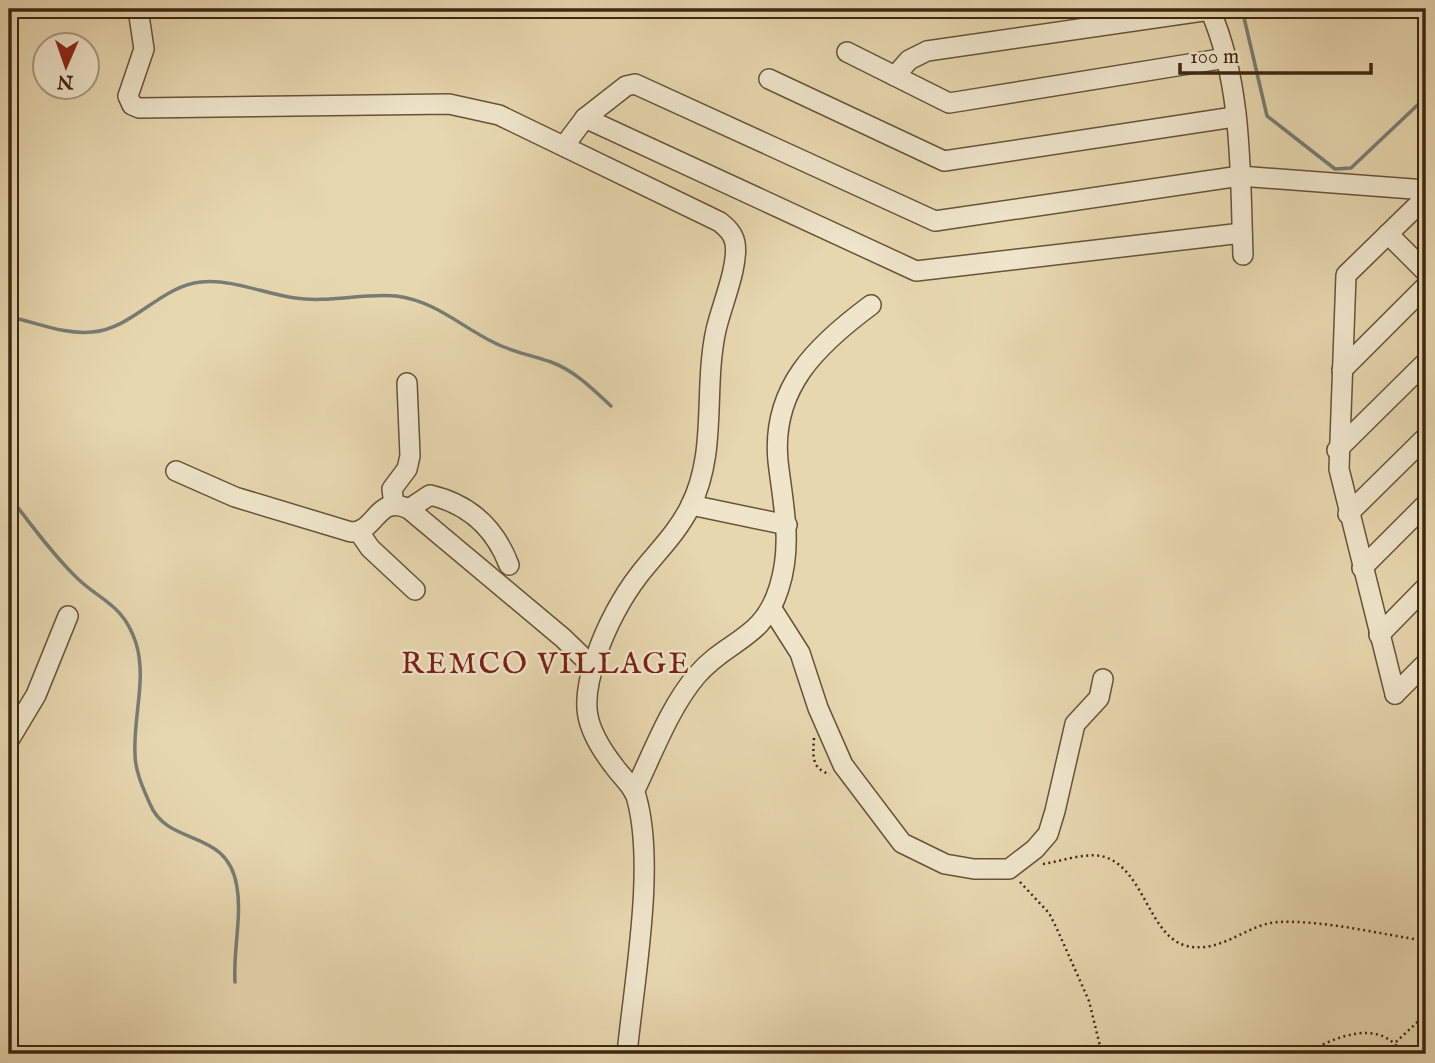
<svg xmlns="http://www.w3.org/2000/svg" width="1435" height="1063" viewBox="0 0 1435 1063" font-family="'IM FELL English',serif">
<rect width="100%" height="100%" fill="#e7d7af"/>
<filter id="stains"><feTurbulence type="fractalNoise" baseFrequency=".00286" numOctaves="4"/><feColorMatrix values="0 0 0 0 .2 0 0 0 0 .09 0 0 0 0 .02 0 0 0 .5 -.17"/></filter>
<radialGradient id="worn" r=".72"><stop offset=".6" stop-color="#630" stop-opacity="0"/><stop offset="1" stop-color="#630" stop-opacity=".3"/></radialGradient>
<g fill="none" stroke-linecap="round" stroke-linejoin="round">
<g stroke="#777d75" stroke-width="3.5">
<polyline points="1242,9 1267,116 1335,169 1351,168 1426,97"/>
<path d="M9,317C37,322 63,335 92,332C133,329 160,286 201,282C233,279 265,294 295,298C328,303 363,293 396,296C435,301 459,325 491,341C511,352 531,355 551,362C575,371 593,389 611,406"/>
<path d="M9,496C30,523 52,554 77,578C102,602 123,604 136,643C147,679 133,717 135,754C135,771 143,788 150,804C168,848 228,827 237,887C242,917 233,951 235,982"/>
</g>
<defs>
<g id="minor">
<path d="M138,9L144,49L128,96L132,105L139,108L449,104L499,115L720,222C727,228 733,233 735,243C739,266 721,307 716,330C703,389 718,452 690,507C677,533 657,552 639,575C622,597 606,627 597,654C580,703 583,726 614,766C621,776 632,785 636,796C656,864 634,981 627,1054"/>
<polyline points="847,52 949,103 1226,58"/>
<path d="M895,76L909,60L927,51L1210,10C1243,85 1240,175 1243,255"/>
<polyline points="769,79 944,161 1234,117"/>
<polyline points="585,118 626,86 635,84 935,221 1240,176 1426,190"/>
<polyline points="564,146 585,118 916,271 1242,233"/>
<polyline points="1388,234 1426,272"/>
<polyline points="1342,370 1426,286"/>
<polyline points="1337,450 1426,362"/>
<path d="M176,471L235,497L351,532C377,532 376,494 409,509L563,638L593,667"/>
<polyline points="394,505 392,489 407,469 410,456 407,383"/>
<polyline points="691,505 787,525"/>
<path d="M409,509L430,495C469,504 495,528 509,565"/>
<polyline points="1348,514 1426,437"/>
<polyline points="359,532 370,548 415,590"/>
<polyline points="1362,568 1426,504"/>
<polyline points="772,609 800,653 818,708 843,765 902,843 945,864 974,869 1009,869 1035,849 1048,834 1055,811 1075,724 1099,698 1103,679"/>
<polyline points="1379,635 1426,587"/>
<polyline points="1395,694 1339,469 1346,275 1426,197"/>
<polyline points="1395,694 1426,663"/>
<polyline points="9,740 36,695 68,616"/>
<path d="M634,792C653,753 669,708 697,675C728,639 763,640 779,588C793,544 783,505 778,461C771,388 817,345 871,305"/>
</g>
</defs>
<use href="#minor" stroke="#685338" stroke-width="22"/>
<g stroke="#3d2711" stroke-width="2.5" stroke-dasharray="2 3.5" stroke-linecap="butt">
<path d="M814,738C813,755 811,769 830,774"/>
<path d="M1043,864C1062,861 1083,853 1101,856C1144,865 1148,937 1187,946C1221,954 1247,924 1278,922C1324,920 1380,934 1426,941"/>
<polyline points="1020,882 1049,913 1057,929 1089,1001 1102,1054"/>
<polyline points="1396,1042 1426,1014"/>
<path d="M1303,1054C1335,1038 1378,1016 1403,1054"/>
</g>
<use href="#minor" stroke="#efe5cb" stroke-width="19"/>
</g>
<g text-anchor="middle" stroke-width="5" stroke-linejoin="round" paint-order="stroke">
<g font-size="30" letter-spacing="2" fill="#7a1f14" stroke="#efe5cb">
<text x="546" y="673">REMCO VILLAGE</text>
</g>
</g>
<rect width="1435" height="1063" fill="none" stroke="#e7d7af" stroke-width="35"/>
<rect x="10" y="10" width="1414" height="1042" fill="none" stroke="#3d2711" stroke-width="3.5"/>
<rect x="18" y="18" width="1400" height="1028" fill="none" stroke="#3d2711" stroke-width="2"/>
<g transform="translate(66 66) rotate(182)"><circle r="33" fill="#efe5cb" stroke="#a89981" stroke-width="2"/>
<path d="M0-5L12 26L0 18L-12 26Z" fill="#8f2418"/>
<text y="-10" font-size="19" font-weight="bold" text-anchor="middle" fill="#3d2711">N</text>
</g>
<path d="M1180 63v10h191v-10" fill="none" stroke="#3d2711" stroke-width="3.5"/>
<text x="1190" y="63" font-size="21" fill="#3d2711" stroke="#efe5cb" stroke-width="5" paint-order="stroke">100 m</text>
<rect width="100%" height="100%" filter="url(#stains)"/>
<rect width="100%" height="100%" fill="url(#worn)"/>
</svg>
